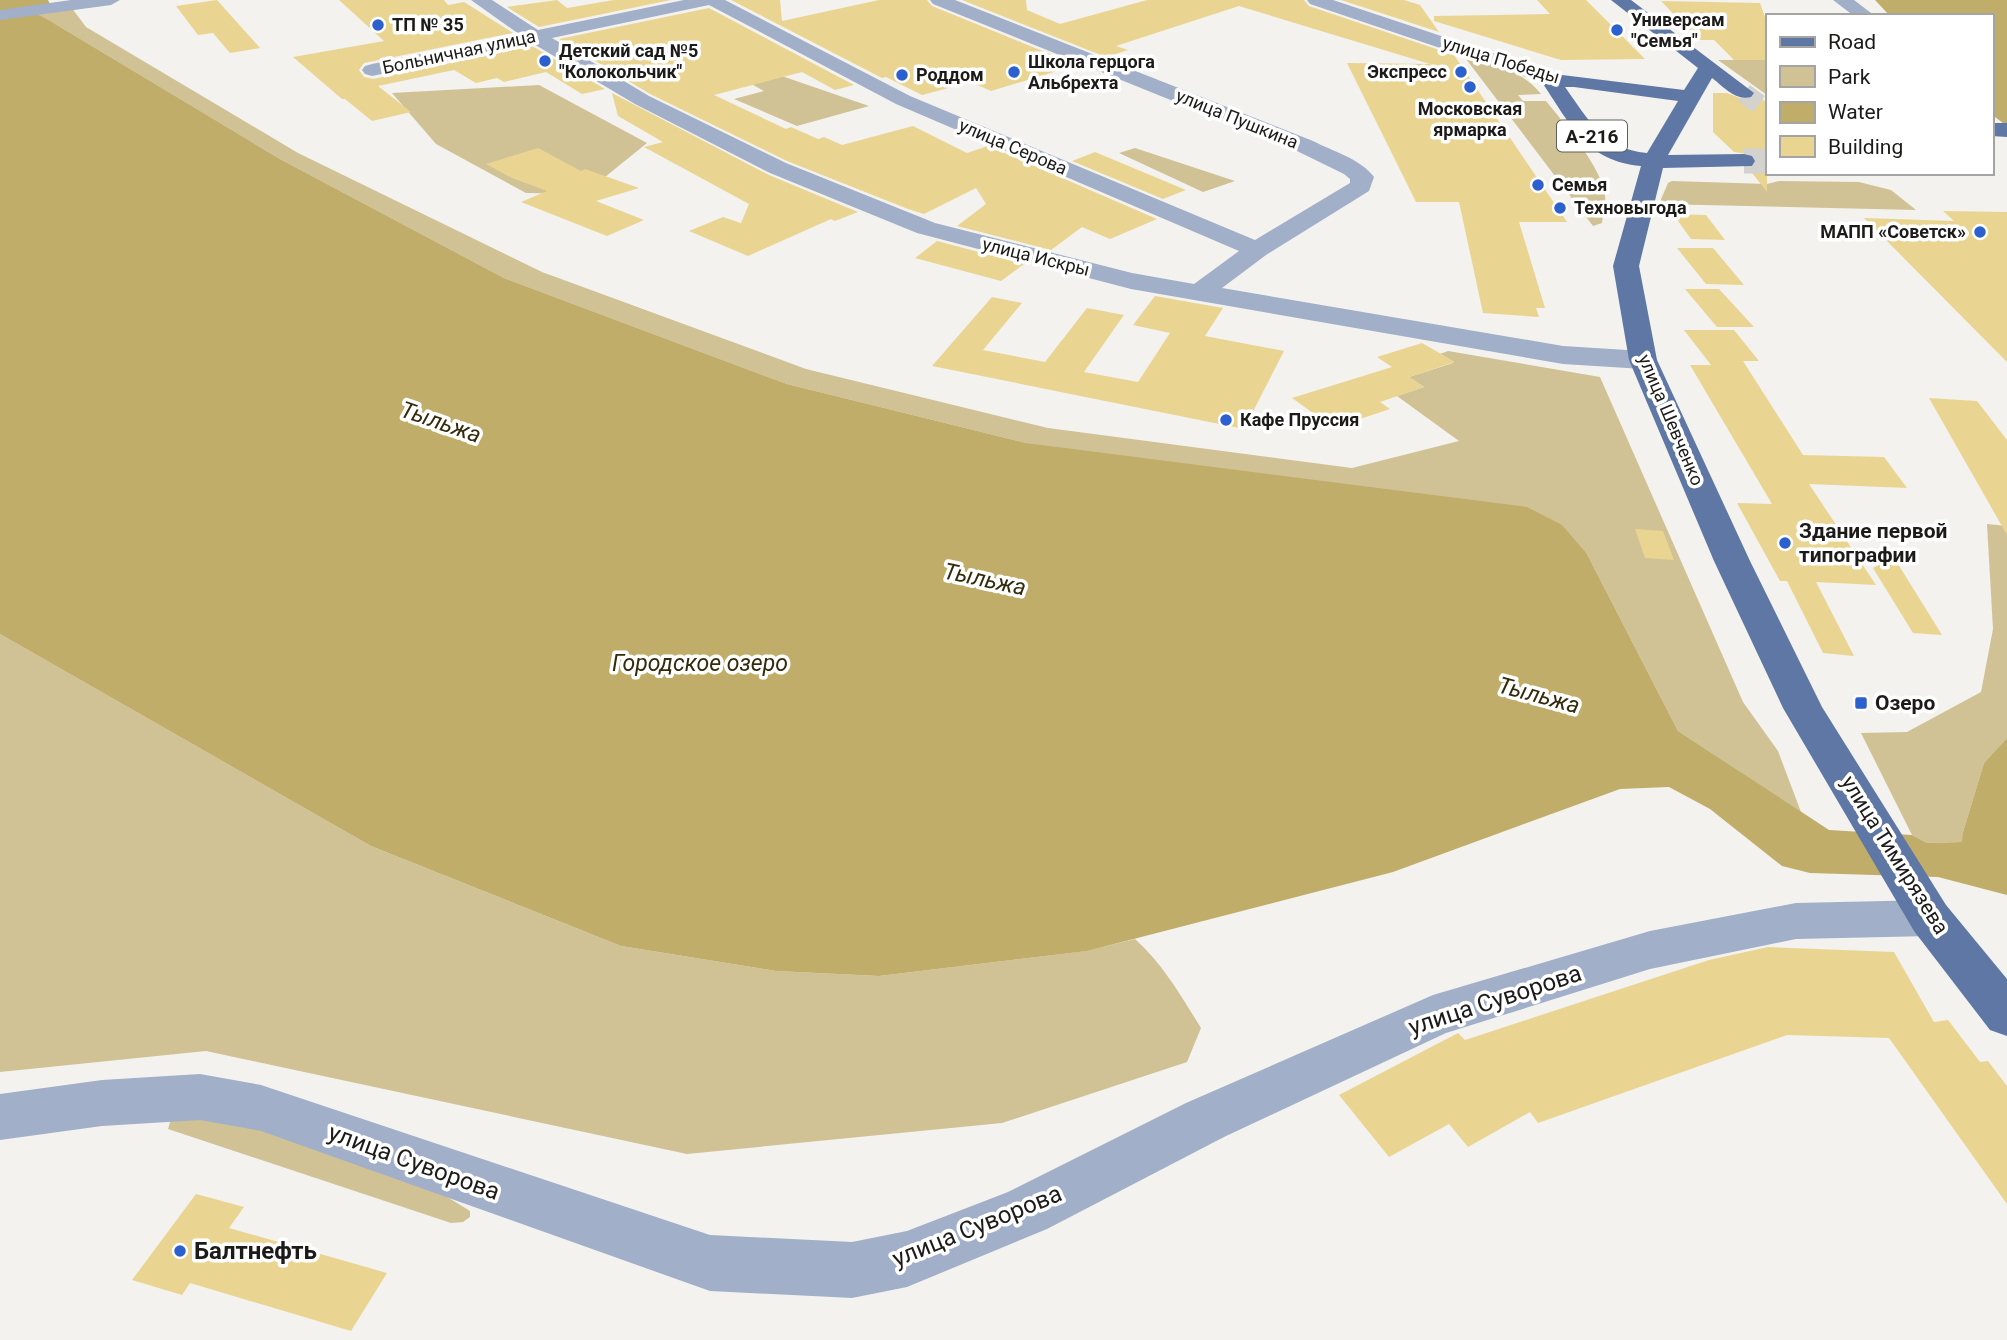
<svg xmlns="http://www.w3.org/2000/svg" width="2007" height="1340" viewBox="0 0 2007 1340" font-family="Roboto,sans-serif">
<rect width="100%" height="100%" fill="#f3f2ee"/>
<g fill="#d0c294">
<polygon points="71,7 86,27 298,153 542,272 806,369 1048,428 1352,468 1459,441 1397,396 1424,387 1409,377 1453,363 1440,354 1448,351 1600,377 1743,702 1778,751 1801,812 1678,731 1587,554 1026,443 787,384 504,278 280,159 57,25 39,18 36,13"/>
<polygon points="715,53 869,106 797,126 734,99 764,91 708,60"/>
<path d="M1463,55C1495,66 1518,67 1541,94L1518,95L1523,101H1546C1564,123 1602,168 1605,195C1606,204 1603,215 1602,223L1593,226Z"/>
<polygon points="1718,60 1767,60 1767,95"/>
<polygon points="539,85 647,143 584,194 526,193 436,144 392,93"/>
<polygon points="1135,148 1235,181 1203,192 1119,153"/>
<polygon points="1672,181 1767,184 1779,181 1859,182 1891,190 1916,210 1659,204 1668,183"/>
<polygon points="1987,524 2007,526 2007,738 1984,763 1963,832 1963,842 1927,843 1912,835 1861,733 1907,732 1981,692 1993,629"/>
<path d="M0,634L371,846L621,946L776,971L879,976L1086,951L1135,939C1163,964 1181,996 1201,1028L1187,1062L1002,1123L687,1154L206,1051L0,1072Z"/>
<polygon points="176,1114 274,1133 444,1195 470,1211 470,1217 463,1222 451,1223 168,1129 171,1119"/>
</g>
<g fill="#c0ad6a">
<polygon points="0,0 48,0 52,8 37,14 57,25 280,159 504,278 787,384 1026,443 1527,507 1562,525 1587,554 1678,731 1829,830 1912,835 1927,843 1962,842 1963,832 1984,763 2007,738 2007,895 1938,877 1810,873 1782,866 1710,809 1669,787 1620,789 1393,872 1087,951 879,976 776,971 621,946 371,846 0,634"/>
<polygon points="1875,0 2007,0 2007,126 1991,114 1991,16 1890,16"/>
</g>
<g fill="#e9d591">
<polygon points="217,0 260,48 230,53 213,33 198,35 176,6"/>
<polygon points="339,0 444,0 448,5 464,2 513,33 364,63 359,70 364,77 373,79 532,46 605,89 582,94 546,72 504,82 497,78 476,83 454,70 378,86 411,112 372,121 345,99 342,99 293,57 384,41"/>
<polygon points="557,0 567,8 614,0 671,0 539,27 507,7"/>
<polygon points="731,0 780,0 782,21 879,0 927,0 932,6 1077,65 991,91 971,82 922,95 886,77 882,78"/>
<polygon points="962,0 1026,0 1027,10 1060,24 1147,0 1304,0 1309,6 1454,55 1567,222 1519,222 1545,308 1536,308 1539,317 1483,313 1459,202 1416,202 1347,63 1430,64 1239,6 1116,46 1128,50 1106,57"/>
<polygon points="1341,0 1404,0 1420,5 1439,32"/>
<polygon points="1537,0 1586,0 1645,59 1561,60 1434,21 1434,16 1550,14"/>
<polygon points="1661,1 1760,3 1767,23 1767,60 1734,60 1714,40 1699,40"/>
<polygon points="709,8 854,85 835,90 802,72 714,95 786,129 791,127 818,139 824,137 842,145 913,126 967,153 988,146 1157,219 1110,239 1082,227 1051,250 957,226 986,204 976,188 924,214 908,209 787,161 650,94 559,39"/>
<polygon points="612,93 769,175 858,212 835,221 831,219 748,256 689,231 723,217 741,223 749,204 644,147 663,142 618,116"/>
<polygon points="1713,93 1727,93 1745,100 1751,100 1756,94 1767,103 1767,192 1749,169 1757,162 1754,155 1734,152 1713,132"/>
<polygon points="538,148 581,171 585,169 639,188 596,201 644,220 607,236 521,202 547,191 512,178 486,164"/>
<polygon points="1095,152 1186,190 1163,199 1072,161"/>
<polygon points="1943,211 2007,212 2007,362 1864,218 1954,221"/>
<polygon points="1673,214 1706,215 1725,240 1691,239"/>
<polygon points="937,241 1024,264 1001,281 915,258"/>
<polygon points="1677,248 1713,248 1744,285 1706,284"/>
<polygon points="1685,289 1719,289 1754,327 1717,327"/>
<polygon points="1155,296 1223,308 1205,336 1284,351 1244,429 932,366 992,297 1022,303 983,350 1045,362 1087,308 1124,315 1084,372 1138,382 1170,333 1133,325"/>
<polygon points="1684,330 1734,330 1759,361 1743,361 1803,455 1884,457 1907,488 1809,484 1876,585 1816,582 1854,656 1823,653 1787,581 1780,581 1737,503 1772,504 1690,365 1711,365"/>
<polygon points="1422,343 1455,362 1409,377 1424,387 1380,402 1390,409 1339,426 1326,416 1320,418 1292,398 1392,367 1377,357"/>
<polygon points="1929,398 1977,401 2007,440 2007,535"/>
<polygon points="1635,529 1663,531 1674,560 1645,558"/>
<polygon points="1893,556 1942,635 1913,633 1873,568"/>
<polygon points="1768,947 1894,952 1934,1022 1948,1020 1980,1062 1988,1061 2007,1086 2007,1204 1889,1038 1787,1035 1538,1123 1530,1112 1468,1147 1449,1124 1389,1157 1339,1095 1458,1033 1465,1040 1709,960"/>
<polygon points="196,1194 244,1207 229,1228 387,1273 351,1331 190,1283 182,1295 132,1280"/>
</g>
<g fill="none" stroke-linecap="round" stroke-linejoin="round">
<polyline stroke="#d3d2ce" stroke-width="20" stroke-dasharray="20 10" stroke-linecap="butt" points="1744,93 1759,104"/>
<polyline stroke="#d3d2ce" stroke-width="25" stroke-dasharray="25 13" stroke-linecap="butt" points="1744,161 1767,161"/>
<g fill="#a1afc9" fill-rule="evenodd">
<polygon points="71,0 120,0 111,5 0,20 0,10"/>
<path d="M471,0H492L538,30L684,0H725L910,96L1255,240L1350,183V179L1344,174L1297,151L933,4L930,0H955L1313,141C1332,151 1361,159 1374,177L1369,191L1266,255L1222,288L1563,346L1643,351L1653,354L1657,360L1653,366L1643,369L1563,364L1131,289L917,233L770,173L635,104L532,43L372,76L365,74L362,70L365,66L372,64L519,34ZM709,5L896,104L1239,251L1194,284L1132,273L935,223L786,163L649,96L552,38Z"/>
<polygon points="1307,0 1333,0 1561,76 1564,80 1561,84 1547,84 1310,4"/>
<polygon points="1833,0 1854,0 1875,16 1854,16"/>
<polygon points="1930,900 1946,905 1953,918 1946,931 1930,936 1796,939 1650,969 1446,1033 1224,1137 1047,1229 907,1287 852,1298 710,1291 261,1131 200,1120 102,1126 0,1140 0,1094 102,1080 200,1074 261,1085 710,1235 852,1242 907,1231 1008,1192 1186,1103 1433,995 1650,931 1796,903"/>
</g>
<g fill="#5f77a4" fill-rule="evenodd">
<path d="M1611,0H1631L1754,93L1751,97C1735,101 1724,87 1712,78L1668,155L1744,154L1752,156L1755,161L1752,166L1663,168L1639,266L1657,360L1750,561L1822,707L1946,905L2007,979V1036L1990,1030L1914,931L1783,708L1714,561L1629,360L1613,266L1641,166C1586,161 1571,125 1543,84L1547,76L1554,74L1684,90L1698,68ZM1565,87H1574L1678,101L1647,153C1602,149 1589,120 1565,87Z"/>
<polygon points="1991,123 2007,123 2007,137 1991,136"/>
</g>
</g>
<g fill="#2b60ce" stroke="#fff" stroke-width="2.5">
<circle cx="378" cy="25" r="7"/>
<circle cx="1617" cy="30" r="7"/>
<circle cx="545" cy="61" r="7"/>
<circle cx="1014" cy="72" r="7"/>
<circle cx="1461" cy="72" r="7"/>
<circle cx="902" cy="75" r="7"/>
<circle cx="1470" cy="87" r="7"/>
<circle cx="1538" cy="185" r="7"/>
<circle cx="1560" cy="208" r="7"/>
<circle cx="1980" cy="232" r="7"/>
<circle cx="1226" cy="420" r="7"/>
<circle cx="1785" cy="543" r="7"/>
<rect x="1854" y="696" width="14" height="14" rx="3.5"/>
<circle cx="180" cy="1251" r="7"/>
</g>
<g text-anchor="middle" stroke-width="7" stroke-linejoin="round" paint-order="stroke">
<g font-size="18" font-weight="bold" fill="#1c1b1a" stroke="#fff" text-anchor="start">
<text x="1631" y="26">Универсам<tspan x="1631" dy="21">"Семья"</tspan></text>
<text x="392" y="31">ТП № 35</text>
<text x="559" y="57">Детский сад №5<tspan x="559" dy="21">"Колокольчик"</tspan></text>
<text x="1028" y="68">Школа герцога<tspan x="1028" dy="21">Альбрехта</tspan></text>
<text x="1447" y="78" text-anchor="end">Экспресс</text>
<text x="916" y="81">Роддом</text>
<text x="1470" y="115" text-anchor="middle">Московская<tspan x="1470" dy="21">ярмарка</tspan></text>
<text x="1552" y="191">Семья</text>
<text x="1574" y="214">Техновыгода</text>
<text x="1966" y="238" text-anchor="end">МАПП «Советск»</text>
<text x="1240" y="426">Кафе Пруссия</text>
</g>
<g font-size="18" fill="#1c1b1a" stroke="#fff">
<text transform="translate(459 52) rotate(-12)" y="6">Больничная улица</text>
<text transform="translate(1501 60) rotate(17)" y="6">улица Победы</text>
<text transform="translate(1237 119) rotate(22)" y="6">улица Пушкина</text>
<text transform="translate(1013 147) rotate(23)" y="6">улица Серова</text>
<text transform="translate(1036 257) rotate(14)" y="6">улица Искры</text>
<text transform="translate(1671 420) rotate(67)" y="6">улица Шевченко</text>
</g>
<rect fill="#fff" stroke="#605f5f" stroke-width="2" x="1557" y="120.5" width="70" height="31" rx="5"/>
<g font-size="19" font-weight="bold" fill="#1c1b1a">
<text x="1592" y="143">А-216</text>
</g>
<g font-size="21" font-weight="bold" fill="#1c1b1a" stroke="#fff" text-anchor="start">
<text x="1799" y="538">Здание первой<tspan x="1799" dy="24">типографии</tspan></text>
<text x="1875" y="710">Озеро</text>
</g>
<g font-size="21" fill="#1c1b1a" stroke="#fff">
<text transform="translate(1895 855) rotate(58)" y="7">улица Тимирязева</text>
</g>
<g font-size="23" font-style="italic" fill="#342b0d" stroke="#fff">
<text transform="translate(441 422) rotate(19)" y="8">Тыльжа</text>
<text transform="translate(985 579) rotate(12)" y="8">Тыльжа</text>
<text x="700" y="671">Городское озеро</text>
<text transform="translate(1539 695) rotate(15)" y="8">Тыльжа</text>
</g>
<g font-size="24" fill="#1c1b1a" stroke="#fff">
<text transform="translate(1495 1000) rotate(-18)" y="8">улица Суворова</text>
<text transform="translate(414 1162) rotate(20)" y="8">улица Суворова</text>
<text transform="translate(977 1226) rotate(-22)" y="8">улица Суворова</text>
</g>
<g font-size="24" font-weight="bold" fill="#1c1b1a" stroke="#fff" text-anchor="start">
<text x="194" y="1259">Балтнефть</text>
</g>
</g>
<rect x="1766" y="14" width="228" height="161" fill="#ffffff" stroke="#a4a4a3" stroke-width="2"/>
<rect x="1780" y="37" width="35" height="10" fill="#5f77a4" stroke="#a4a4a3" stroke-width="2"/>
<text x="1828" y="49" font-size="21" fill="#1c1b1a">Road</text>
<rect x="1780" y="66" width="35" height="21" fill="#d0c294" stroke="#a4a4a3" stroke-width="2"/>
<text x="1828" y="84" font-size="21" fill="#1c1b1a">Park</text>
<rect x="1780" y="102" width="35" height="21" fill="#c0ad6a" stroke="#a4a4a3" stroke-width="2"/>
<text x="1828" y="119" font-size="21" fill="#1c1b1a">Water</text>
<rect x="1780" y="136" width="35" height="21" fill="#e9d591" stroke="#a4a4a3" stroke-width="2"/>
<text x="1828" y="154" font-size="21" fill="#1c1b1a">Building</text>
</svg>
